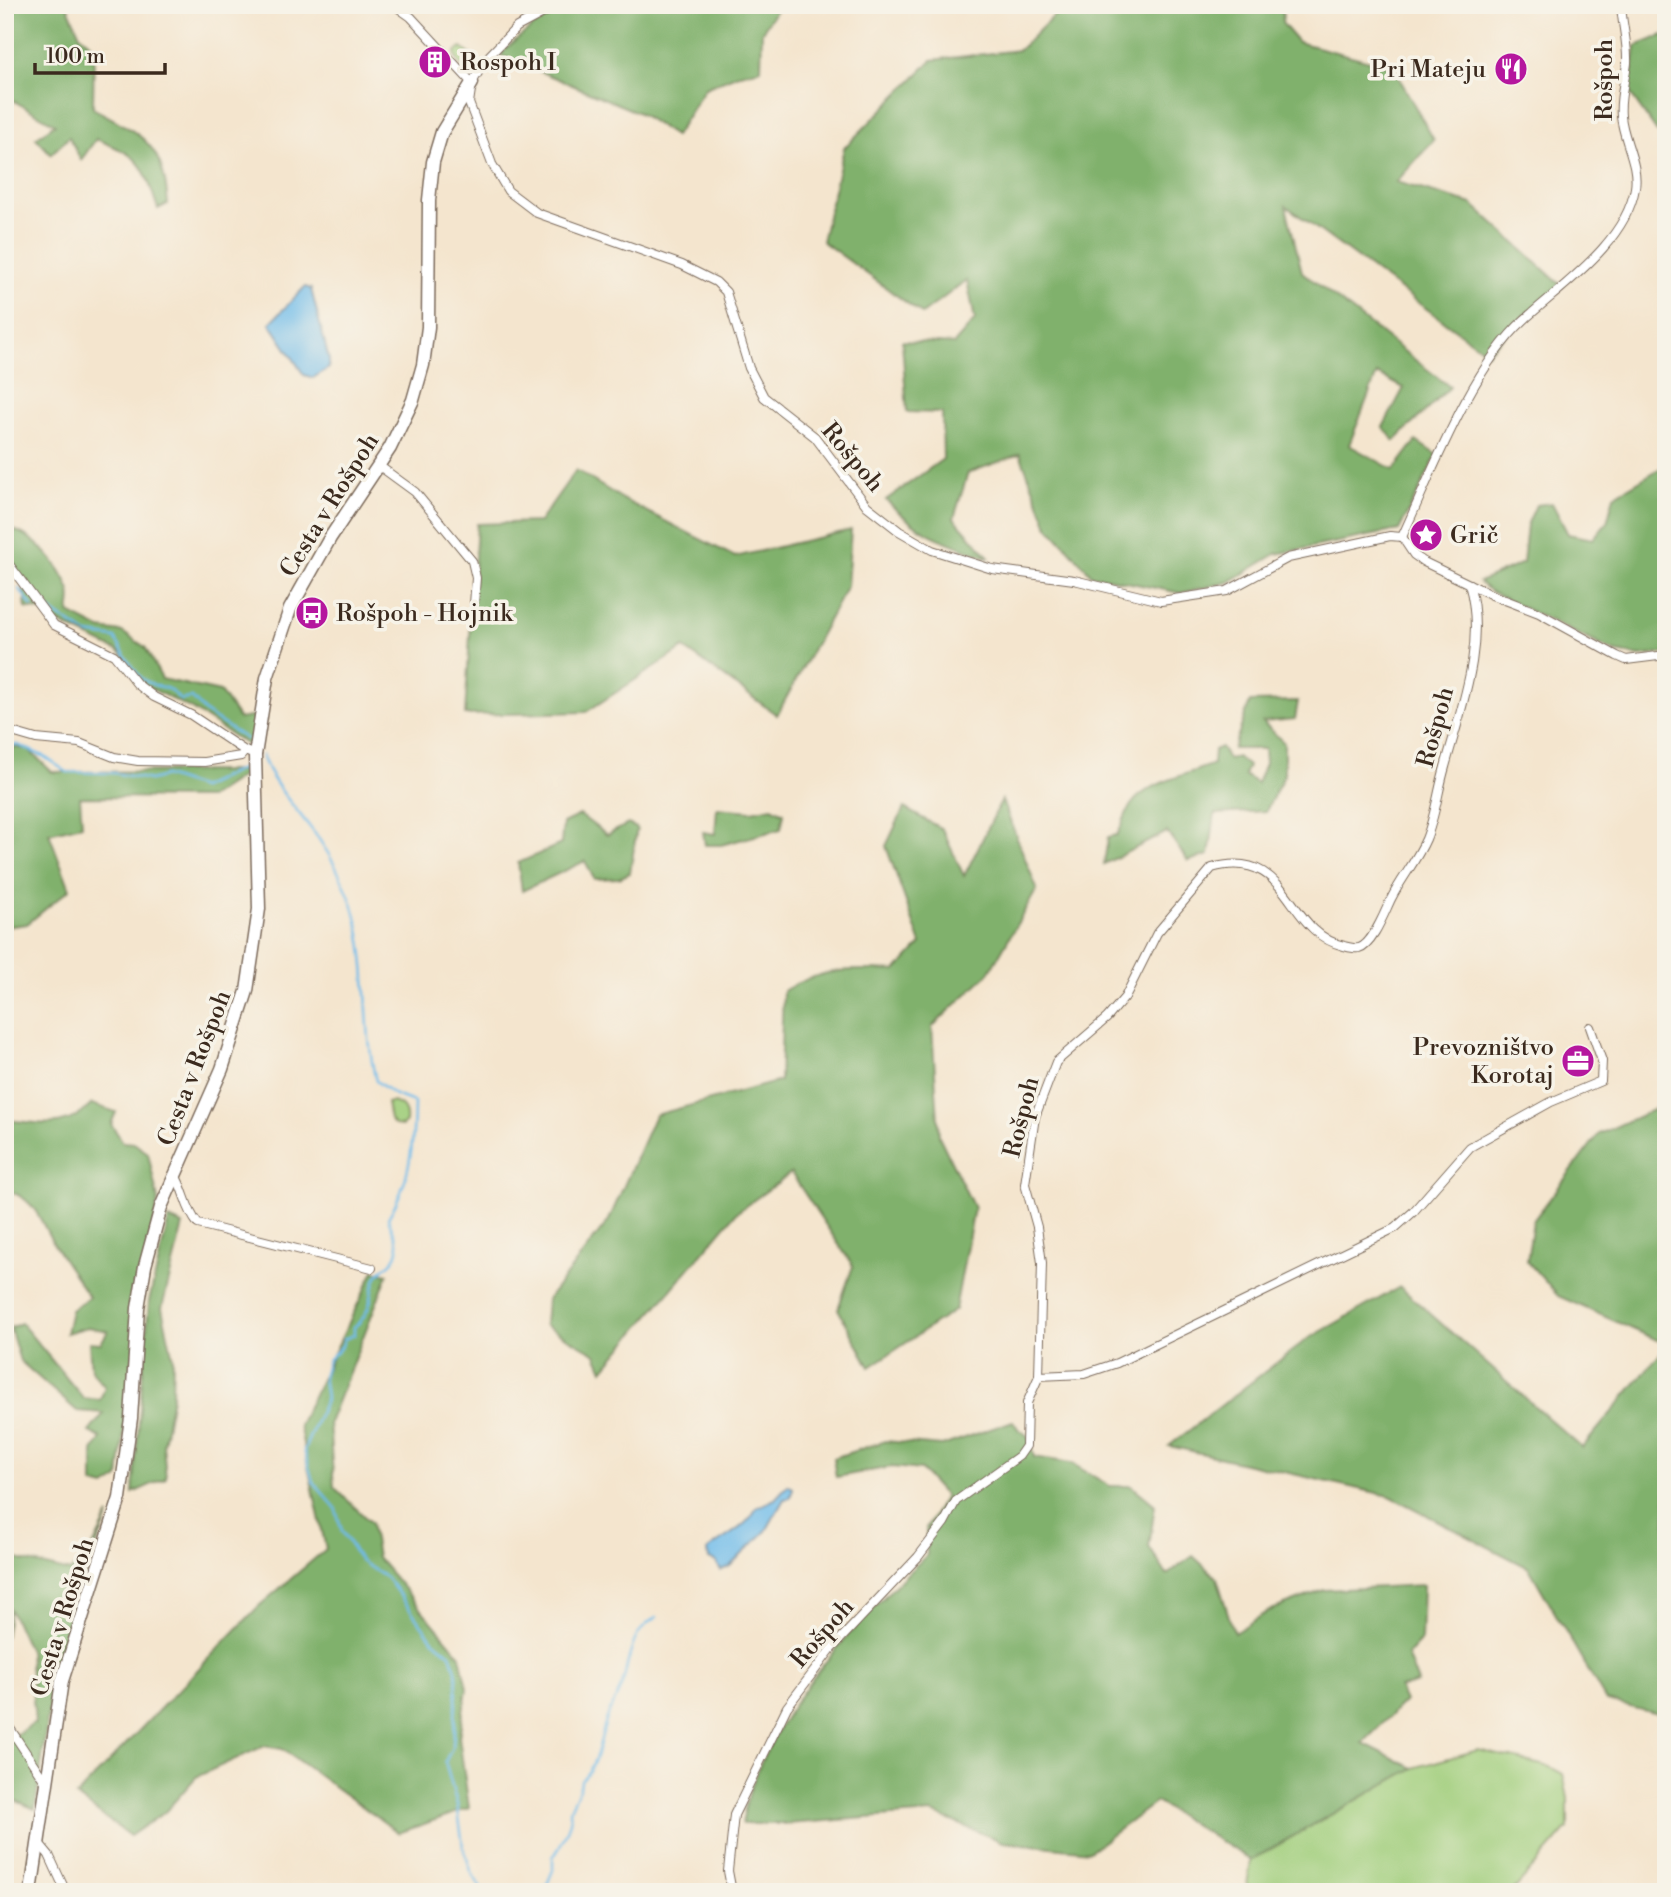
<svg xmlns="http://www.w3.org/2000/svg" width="1671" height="1897" viewBox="0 0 1671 1897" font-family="'Libre Bodoni',serif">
<rect width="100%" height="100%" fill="#f7f3e8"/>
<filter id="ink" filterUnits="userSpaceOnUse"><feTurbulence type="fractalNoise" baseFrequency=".0143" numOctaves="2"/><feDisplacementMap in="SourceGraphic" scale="14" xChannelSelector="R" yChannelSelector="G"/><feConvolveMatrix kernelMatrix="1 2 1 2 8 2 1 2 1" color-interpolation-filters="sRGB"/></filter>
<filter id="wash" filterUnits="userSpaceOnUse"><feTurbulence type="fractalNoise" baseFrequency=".00686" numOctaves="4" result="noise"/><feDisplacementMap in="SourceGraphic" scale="28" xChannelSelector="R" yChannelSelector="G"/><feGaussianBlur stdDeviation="1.57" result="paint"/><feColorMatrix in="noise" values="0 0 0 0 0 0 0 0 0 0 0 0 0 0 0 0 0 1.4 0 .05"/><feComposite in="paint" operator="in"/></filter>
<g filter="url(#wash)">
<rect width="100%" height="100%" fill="#f4e5ce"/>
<g fill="#a0ce7c" stroke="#6e7c4d" stroke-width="2">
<path d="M462,48L476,59L473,68C463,69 455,62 455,52Z"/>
<path d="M391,1102C403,1104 407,1110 406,1122L402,1126L395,1125L390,1120L387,1103Z"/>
<polygon points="1478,1750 1550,1767 1563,1774 1568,1798 1568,1828 1512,1892 1246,1892 1251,1860 1413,1768"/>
</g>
<g fill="#80b16c" stroke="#5e6e45" stroke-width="2">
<path d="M5,5H67L80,35L94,47L93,108C143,136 163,142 168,204L158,209C142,162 143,158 96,139L81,160L69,137L51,154L36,138L55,124L5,96Z"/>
<path d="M575,5H779L762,32L761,69L736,75L705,88L675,136L639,113L500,55C523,31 545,17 575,5Z"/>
<path d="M1065,5H1236L1250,10V5H1284L1282,23L1298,42L1393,67L1434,140L1396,182L1472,204L1562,286L1522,318L1487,353L1286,206L1302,272L1450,387L1395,441L1383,427L1404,388L1377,374L1349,445L1394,470L1416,441L1437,455L1399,530L1276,554L1229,582L1180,593L1092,575L1048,526L1020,454L968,473L954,518L990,558C944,541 921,536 886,500L943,459L942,413L907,412L902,341L954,344L975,320L967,280L922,314L822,241L844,148L932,60L1019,50Z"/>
<polygon points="1666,34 1666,133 1657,132 1629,92 1636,46"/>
<polygon points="1666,440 1666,653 1640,656 1615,652 1491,592 1479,582 1523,563 1527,525 1536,505 1552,503 1568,534 1593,539 1607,522 1614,496 1664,466"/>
<polygon points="576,470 626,501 735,557 851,530 847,586 777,715 684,648 586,712 465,715 477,524 539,522"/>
<path d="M5,528C32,531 62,566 70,591C72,598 70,606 69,613L100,629L122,632L145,647L162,679L220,692L239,719L256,716L252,748L190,708L144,685L120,652L53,620L47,611L26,608L23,577L5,573Z"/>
<path d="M1298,701L1295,719L1263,722L1284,743V775L1266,811L1215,814L1209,855L1188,861L1167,832L1104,864L1108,837L1117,835C1122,826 1125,814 1131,805C1145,783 1190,774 1213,764L1214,750L1221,747L1228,759L1237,757L1248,766L1244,775L1257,783L1265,764L1264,749H1233L1250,702Z"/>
<polygon points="5,746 28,749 52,772 250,771 209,798 80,797 82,825 49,833 70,889 27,924 5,927"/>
<path d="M1002,800L1037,889L989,973L932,1027L939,1136L974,1208L955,1310L870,1367L838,1309L853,1266L791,1173L736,1213L603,1370L596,1354L545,1325L547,1300L609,1220L655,1115L780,1081L783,991C822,967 852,969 896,971L921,944L886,846L904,808L942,829L964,876Z"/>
<polygon points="772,807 784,813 781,829 721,845 705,845 703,832 715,834 717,808 751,811"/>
<polygon points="580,815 607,835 628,824 637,828 630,873 619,878 594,879 585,861 522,891 518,863 561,844 563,823"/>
<path d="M92,1104L116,1112L111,1124L123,1142L134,1143L148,1153L158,1200L130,1378L119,1478L105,1487L93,1484V1451L101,1438L89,1432L104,1413L77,1411L20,1361L10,1328L21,1323L83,1398L100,1400L105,1387L91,1370L89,1342L101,1343L108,1331L88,1327L66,1333L71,1310L89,1297C77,1279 63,1260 52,1241C39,1218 35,1198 5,1190V1120C42,1123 64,1132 92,1104Z"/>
<polygon points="1666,1104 1666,1344 1558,1296 1527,1261 1533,1221 1599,1134"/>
<polygon points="169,1219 183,1225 162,1308 173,1358 172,1397 163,1444 166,1478 133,1493 149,1301"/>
<polygon points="374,1271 388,1274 329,1423 334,1487 371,1523 377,1557 460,1655 467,1688 459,1737 469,1808 399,1833 282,1749 264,1746 196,1777 166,1811 130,1836 76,1796 259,1606 326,1549 299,1425"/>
<polygon points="1400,1287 1582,1448 1666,1347 1666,1716 1606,1701 1529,1568 1390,1496 1169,1446 1306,1340"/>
<path d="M1013,1421L1019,1430L1028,1436L1034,1457L1071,1463L1110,1486H1132L1155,1505L1149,1547L1167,1575L1193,1556L1217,1578L1234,1633L1269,1611L1324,1590L1423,1585L1421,1640L1407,1655L1418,1683L1399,1688L1405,1701L1363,1743L1413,1768L1251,1860L1156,1802L1090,1851L1003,1842L932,1813L786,1824H742C757,1725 856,1621 927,1555L926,1529L945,1496L921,1470L892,1467L836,1477L833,1458L885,1441L942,1446Z"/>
<polygon points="109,1515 73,1603 53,1679 35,1809 5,1796 5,1723 15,1735 35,1722 29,1651 10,1609 5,1637 5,1556 70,1572 89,1554"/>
</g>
<g fill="#70bcea" stroke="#567384" stroke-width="2">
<polygon points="305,287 311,289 329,360 329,368 313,378 304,375 270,323"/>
<path d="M788,1485L793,1488L790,1498L784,1499L766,1531L729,1567L721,1570L715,1561L709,1559L708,1550C723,1537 749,1527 756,1508L775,1499Z"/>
</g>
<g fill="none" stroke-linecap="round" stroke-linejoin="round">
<g stroke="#70bcea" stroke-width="2.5">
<polyline points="19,589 32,606"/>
<path d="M46,608L87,634L115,638C121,649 136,677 147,682C164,691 164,681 180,700L192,698L206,713L246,739"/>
<polyline points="5,744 18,745 43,756 67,772 114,773 150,780 165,776 201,788 243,768"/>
<path d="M262,755C272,784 291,802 309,826C323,843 336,866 345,886C374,947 360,1018 376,1081L395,1095L414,1102C414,1144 410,1183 388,1218C391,1228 399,1240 398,1250C396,1263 384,1266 378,1275C369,1287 376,1310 354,1327V1335L344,1339L342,1346L328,1360L323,1376L326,1398L304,1450L313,1482L335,1507L342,1531L360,1561L387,1578L433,1640L450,1654L456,1670L457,1688L453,1746L445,1762L457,1804L463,1846L471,1871L483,1892"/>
<path d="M544,1892L553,1870V1857C558,1852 568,1829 570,1822C571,1821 570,1812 570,1811C572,1800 581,1792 581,1780C598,1765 599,1742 606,1721C610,1707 619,1695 623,1681C631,1654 631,1631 657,1617"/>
</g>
</g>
</g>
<g filter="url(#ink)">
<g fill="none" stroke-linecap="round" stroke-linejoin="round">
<defs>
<g id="street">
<polyline points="394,5 411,17 472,83"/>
<polyline points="558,5 517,27 486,59 472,83 469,103 492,164 508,191 537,213 682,265 716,282 726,292 749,368 764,397 815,437 867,506 899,531 932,550 992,569 1074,580 1161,601 1227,591 1288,558 1390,536 1402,537"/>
<polyline points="378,465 415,492 472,561 476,578 474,604"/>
<path d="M1402,537C1432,472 1472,367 1524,320C1561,286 1626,243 1635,188C1639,164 1623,140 1621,116C1619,98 1625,81 1627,63C1628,44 1622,24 1621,5"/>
<polyline points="1402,537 1414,555 1424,562 1492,595 1539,613 1617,656 1626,660 1666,655"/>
<polyline points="5,559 54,625 114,655 137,684 154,697 191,715 245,751"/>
<polyline points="5,730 36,739 79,743 114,757 138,761 204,762 241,756 245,751 250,753"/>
<path d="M175,1175C185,1191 185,1208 198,1224L372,1268"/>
<polyline points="1039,1376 1084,1374 1117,1363 1395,1228 1413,1212 1470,1147 1551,1102 1601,1081 1602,1061 1590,1027"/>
<polyline points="5,1721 46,1783"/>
<polyline points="39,1843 49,1855 66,1892"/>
<path d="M732,1892L728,1871L734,1815L787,1707L831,1649L918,1557L944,1523L956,1501L1019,1456L1026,1446L1027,1403L1039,1376L1042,1263L1037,1227L1025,1184L1035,1117L1056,1062L1107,1018L1125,997L1157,933L1212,868C1291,846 1285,933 1344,946C1348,947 1355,949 1359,948C1373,944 1385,911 1391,899C1401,879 1417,860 1426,839C1435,817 1438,791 1445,767C1460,711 1487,643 1469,584"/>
</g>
<polyline id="secondary" points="31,1892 62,1681 120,1498 131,1418 138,1308 145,1266 161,1207 222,1069 247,991 259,909 255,755 267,678 290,609 330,538 390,448 413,400 423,365 428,327 429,200 433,162 442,132 472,83"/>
</defs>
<use href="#street" stroke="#7c6b5c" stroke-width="10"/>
<use href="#secondary" stroke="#7c6b5c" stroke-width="15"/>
<use href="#street" stroke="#fff" stroke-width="8"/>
<use href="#secondary" stroke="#fff" stroke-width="12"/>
</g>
</g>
<defs>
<symbol id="building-disc" viewBox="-11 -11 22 22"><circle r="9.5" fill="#b5179e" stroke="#f7f3e8"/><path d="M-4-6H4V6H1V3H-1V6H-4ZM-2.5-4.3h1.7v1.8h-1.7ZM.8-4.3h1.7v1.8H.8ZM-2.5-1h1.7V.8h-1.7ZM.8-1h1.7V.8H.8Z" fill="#fff"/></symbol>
<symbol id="restaurant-disc" viewBox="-11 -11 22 22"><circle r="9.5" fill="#b5179e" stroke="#f7f3e8"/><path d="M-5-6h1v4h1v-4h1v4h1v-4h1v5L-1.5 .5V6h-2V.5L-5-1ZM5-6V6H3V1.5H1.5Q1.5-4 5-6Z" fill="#fff"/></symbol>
<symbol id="sight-disc" viewBox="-11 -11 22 22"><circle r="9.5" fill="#b5179e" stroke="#f7f3e8"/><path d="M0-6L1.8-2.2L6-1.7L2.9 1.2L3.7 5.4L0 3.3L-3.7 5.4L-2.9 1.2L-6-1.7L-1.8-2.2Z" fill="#fff"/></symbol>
<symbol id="bus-disc" viewBox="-11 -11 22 22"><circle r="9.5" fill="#b5179e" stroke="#f7f3e8"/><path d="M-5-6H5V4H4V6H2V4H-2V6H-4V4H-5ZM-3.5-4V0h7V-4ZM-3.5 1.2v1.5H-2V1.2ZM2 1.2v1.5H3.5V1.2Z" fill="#fff"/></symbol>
<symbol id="office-disc" viewBox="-11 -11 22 22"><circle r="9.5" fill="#b5179e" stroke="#f7f3e8"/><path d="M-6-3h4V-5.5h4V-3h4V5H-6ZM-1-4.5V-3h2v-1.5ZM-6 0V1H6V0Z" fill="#fff"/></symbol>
</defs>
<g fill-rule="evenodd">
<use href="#building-disc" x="416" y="43" width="38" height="38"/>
<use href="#restaurant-disc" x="1492" y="50" width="38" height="38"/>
<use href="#sight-disc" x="1407" y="516" width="38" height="38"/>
<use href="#bus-disc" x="293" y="594" width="38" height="38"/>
<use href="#office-disc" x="1559" y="1042" width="38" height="38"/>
</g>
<g text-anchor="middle" stroke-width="7" stroke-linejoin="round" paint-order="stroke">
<g font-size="24" fill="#3b2a1e" stroke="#f7f3e8" text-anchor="start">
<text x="460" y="70">Rospoh I</text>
<text x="1486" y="77" text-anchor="end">Pri Mateju</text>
<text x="1450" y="543">Grič</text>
<text x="336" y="621">Rošpoh - Hojnik</text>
<text x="1554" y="1055" text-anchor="end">Prevozništvo<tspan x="1554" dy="28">Korotaj</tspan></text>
</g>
<g font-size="24" fill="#3b2a1e" stroke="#f7f3e8">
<text transform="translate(1604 80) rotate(-90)" y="8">Rošpoh</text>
<text transform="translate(853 457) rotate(50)" y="8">Rošpoh</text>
<text transform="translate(329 505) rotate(-58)" y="8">Cesta v Rošpoh</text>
<text transform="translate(1435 727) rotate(-75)" y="8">Rošpoh</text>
<text transform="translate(194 1068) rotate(-69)" y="8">Cesta v Rošpoh</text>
<text transform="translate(1021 1117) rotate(-76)" y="8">Rošpoh</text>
<text transform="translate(62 1617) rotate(-73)" y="8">Cesta v Rošpoh</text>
<text transform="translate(822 1633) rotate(-49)" y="8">Rošpoh</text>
</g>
</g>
<rect width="1671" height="1897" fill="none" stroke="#f7f3e8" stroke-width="28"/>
<path d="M35 63v10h130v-10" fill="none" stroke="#3b2a1e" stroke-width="3.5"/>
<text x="46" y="63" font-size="21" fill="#3b2a1e" stroke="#f7f3e8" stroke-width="5" paint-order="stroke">100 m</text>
</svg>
